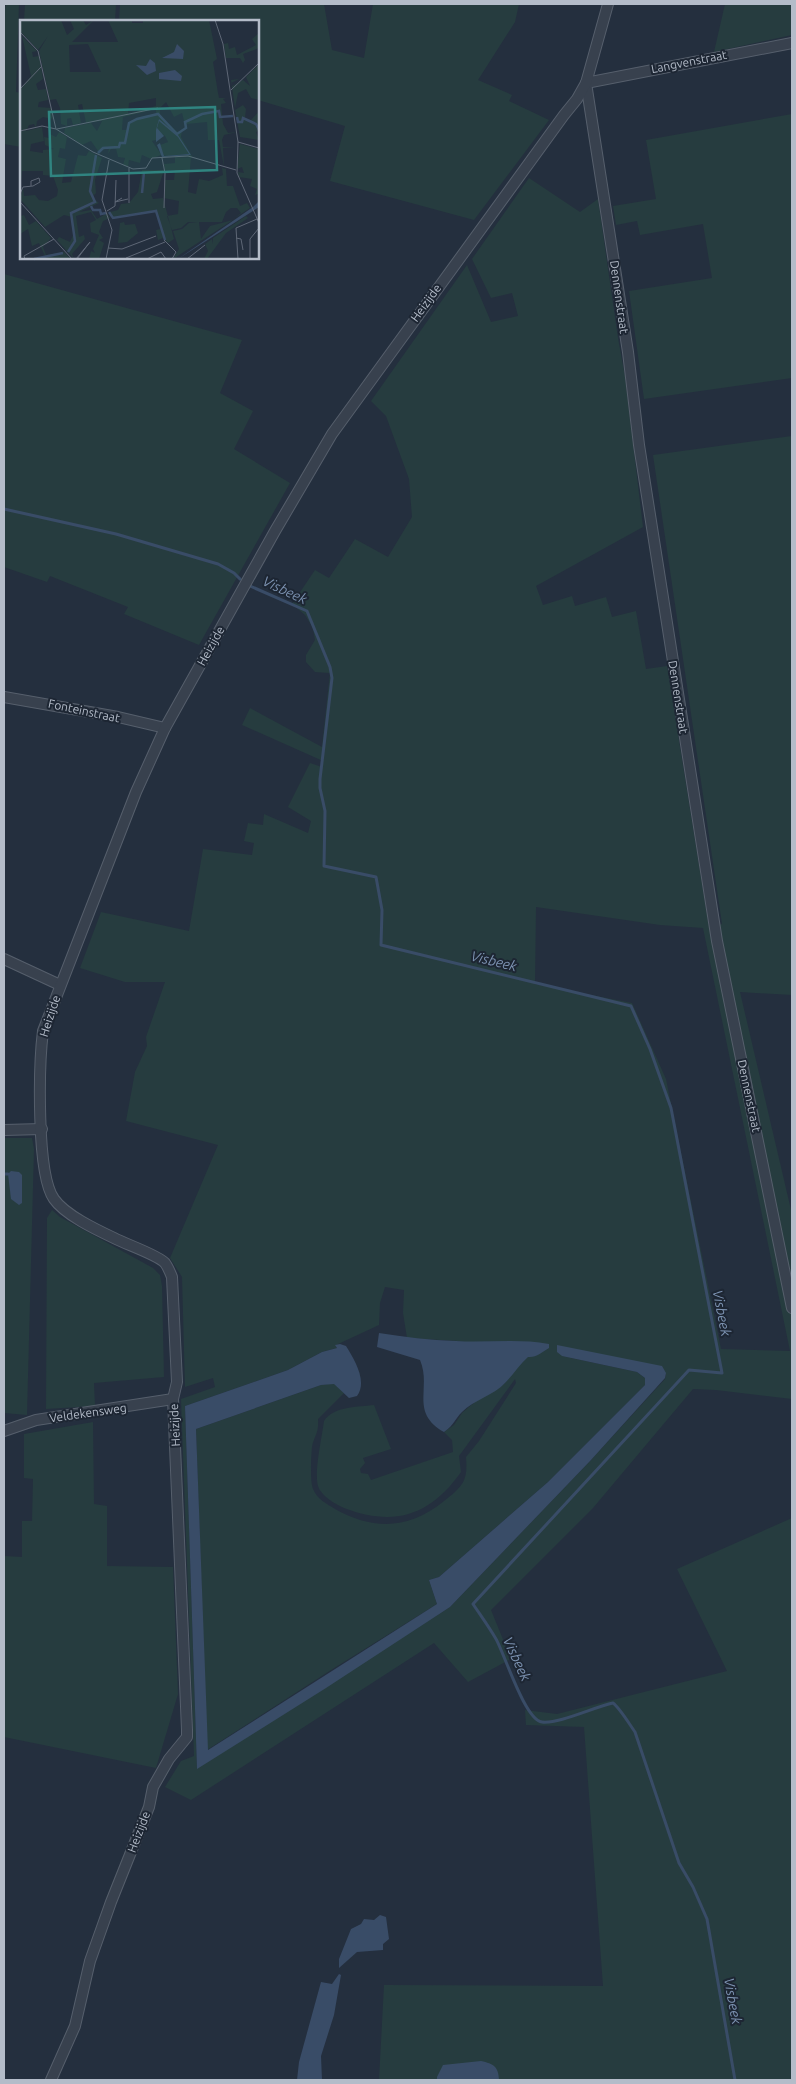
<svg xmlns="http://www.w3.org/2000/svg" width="796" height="2084" viewBox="0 0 796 2084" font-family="Ubuntu,sans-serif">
<rect width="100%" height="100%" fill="#242f3e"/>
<g fill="#263c3f" fill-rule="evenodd">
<polygon points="6,4 19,4 16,92 21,93 21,147 4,144 4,16"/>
<polygon points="25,4 116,4 115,21 24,21"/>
<polygon points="120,4 324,4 332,50 364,58 373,4 519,4 515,22 478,80 512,95 509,101 549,120 474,220 330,181 345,126 258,100 258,21 119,21"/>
<polygon points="725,4 792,4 792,35 714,52"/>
<polygon points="792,114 792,378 644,399 629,291 712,278 703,224 640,235 637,221 616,225 613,206 656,199 646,140"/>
<path d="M529,178L580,212L598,199L618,338L625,376L643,527L536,586L543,605L572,596L575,606L606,597L612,617L636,611L646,669L667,666L709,927L722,924L653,455L792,436V995L740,992L792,1214V1399L716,1390L693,1389L593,1508L491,1610L511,1659L468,1682L434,1643L191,1800L165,1787L181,1761L194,1756L181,1399L215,1387L213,1378L185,1387L182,1277L170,1258L218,1145L126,1121L135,1072L147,1046L146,1037L165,982H125L80,968L101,912L189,931L203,849L252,855L254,843L244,841L248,823L263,825L264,814L308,833L311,821L288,807L310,763L322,767L323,761L242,725L250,708L322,747L330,673L315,672L306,662V655L315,640L313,628L305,615L292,604L315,570L329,578L355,539L388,557L412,517L409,479L386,416L371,401L467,265L491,322L518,316L512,293L491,298L472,259ZM536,907L660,925L703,928L790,1351L721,1349L666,1079L632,1003L535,984ZM385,1287L404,1290L403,1313L407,1338L457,1341L528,1356L513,1372L504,1384L477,1400L462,1413L454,1425L444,1432L452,1440L453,1452L371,1480L368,1474L361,1473L360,1469L365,1463L363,1458L391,1449L374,1405C358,1407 334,1406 324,1421C322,1437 314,1472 318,1486C321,1496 335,1504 344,1508C394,1527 430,1516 461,1472L459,1456L515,1379L516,1383L479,1441L466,1457C468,1481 463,1486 444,1501C410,1529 374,1531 335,1509C327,1504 317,1499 313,1489C310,1481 311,1457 312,1447C314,1435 319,1435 318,1419L344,1393L334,1383L321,1385L196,1429L207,1750L331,1670L437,1604L429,1580L439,1577L548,1482L645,1385V1378L637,1372L562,1356L666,1374L665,1379L591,1460L450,1607L197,1768L185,1406L288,1370L322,1352L337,1348L336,1345L379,1325L380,1303Z"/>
<polygon points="4,274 242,340 220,393 253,411 234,449 290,483 199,645 124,614 128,607 50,576 47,582 4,567"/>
<polygon points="4,1138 32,1138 34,1149 27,1415 4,1413"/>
<polygon points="52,1210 60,1217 153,1268 160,1275 162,1286 164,1377 94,1383 95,1406 46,1409 47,1218"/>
<polygon points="93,1422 94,1504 107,1506 107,1566 173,1567 178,1694 156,1768 4,1737 4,1556 22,1557 22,1521 32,1521 33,1479 24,1478 24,1434"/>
<polygon points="792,1518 792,2080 379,2080 384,1985 603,1986 584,1727 526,1725 525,1710 557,1714 727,1671 677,1569"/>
</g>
<g fill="#394c67">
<polygon points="11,1171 19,1172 22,1175 22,1203 19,1205 11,1199 8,1174"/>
<path d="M379,1333C404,1337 430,1340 456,1341C488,1343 518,1338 549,1344V1348C542,1352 536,1358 528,1357C519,1365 513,1375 505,1383C494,1395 474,1400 462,1412C454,1420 455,1424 444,1432C409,1412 432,1388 420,1360L377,1347Z"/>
<path d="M340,1344L346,1346C354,1359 368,1381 357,1396L349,1398L334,1384L321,1385L196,1429L208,1750L437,1604L429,1580L439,1577L548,1482L645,1385V1378L637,1372L562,1356L557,1352V1345L662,1366L666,1373L665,1378L591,1460L450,1607L326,1688L197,1769L185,1406L288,1370L322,1352L337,1348L335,1345Z"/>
<polygon points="380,1915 386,1917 389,1939 383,1944 383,1950 357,1952 339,1968 339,1959 351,1929 361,1924 364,1919 374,1920"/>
<polygon points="339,1974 341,1975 334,2015 321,2056 322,2080 297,2080 299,2062 321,1982 332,1984"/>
<path d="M481,2061C494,2064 498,2066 499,2080H437V2077L443,2065Z"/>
</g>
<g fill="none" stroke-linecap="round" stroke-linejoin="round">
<g stroke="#394c67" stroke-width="3">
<polyline points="4,509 116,534 218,564 234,573 240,579"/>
<path d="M250,586L307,611L330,667L332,678L320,779V788L325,811L324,866L376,877L382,910L381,945L631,1006L650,1049L671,1108L722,1373L689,1370L473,1604C481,1616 489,1627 496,1639C505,1655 525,1720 542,1722C559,1724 594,1707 613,1703C619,1707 630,1725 635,1732L679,1863L693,1887L707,1919L735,2080"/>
<polyline points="4,1174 8,1174"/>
</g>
<defs>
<g id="street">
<polyline points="586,83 628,352 639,445 717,941 792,1308"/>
<polyline points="586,83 792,43"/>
<polyline points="4,697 118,717 165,728"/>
<polyline points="4,959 60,985"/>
<polyline points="4,1130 42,1129"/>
<polyline points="4,1431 36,1420 173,1399"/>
<path d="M51,2080L75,2026L90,1961L111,1902L149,1807L153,1787L169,1759L187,1737V1730L173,1399L177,1382L172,1277C170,1272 168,1267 165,1263C158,1255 125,1244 114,1238C97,1230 65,1215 54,1199C36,1174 39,1063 43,1031L136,792L165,728L275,531L332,434L564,115L577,99L586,83L608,4"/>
</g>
</defs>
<use href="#street" stroke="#565f6c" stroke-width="12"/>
<use href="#street" stroke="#38414e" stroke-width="10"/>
</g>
<g text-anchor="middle" stroke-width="4" stroke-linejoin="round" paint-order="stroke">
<g font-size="12" fill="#b4bcc9" stroke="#1d2633">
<text transform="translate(689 62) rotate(-11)" y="4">Langvenstraat</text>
<text transform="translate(619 297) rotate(82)" y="4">Dennenstraat</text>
<text transform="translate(426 303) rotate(-54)" y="4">Heizijde</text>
<text transform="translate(211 646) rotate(-61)" y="4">Heizijde</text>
<text transform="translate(678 697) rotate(81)" y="4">Dennenstraat</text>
<text transform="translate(84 711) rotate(12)" y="4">Fonteinstraat</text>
<text transform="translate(50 1016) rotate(-72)" y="4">Heizijde</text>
<text transform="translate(749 1096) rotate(78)" y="4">Dennenstraat</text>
<text transform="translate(88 1413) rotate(-8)" y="4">Veldekensweg</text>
<text transform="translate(175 1425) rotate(-93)" y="4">Heizijde</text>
<text transform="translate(139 1832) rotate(-69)" y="4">Heizijde</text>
</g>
<g font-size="14" font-style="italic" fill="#7c92b1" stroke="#1d2633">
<text transform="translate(285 590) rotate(25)" y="5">Visbeek</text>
<text transform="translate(494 961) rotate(14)" y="5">Visbeek</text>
<text transform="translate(722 1313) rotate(79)" y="5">Visbeek</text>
<text transform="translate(517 1659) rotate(65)" y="5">Visbeek</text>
<text transform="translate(733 2001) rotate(80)" y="5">Visbeek</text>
</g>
</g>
<g transform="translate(20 20)">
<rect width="239" height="239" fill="#242f3e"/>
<path d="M0,0H41L47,15L54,9L50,0H63L66,5L74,0L52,22H98L88,0H112V3H123V0H189L197,39L193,42L198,73L199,78H206L203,79L206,83L201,84L203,104L208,113L217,112L204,115L202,120L203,127L215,128H203L204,147L199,120H188L187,102L167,104L166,109L162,93L154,97L146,82L140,88V97L158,112L162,110L161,117L173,138L141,135L131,139L122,135L120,143L109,140L108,147L103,145L105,138L98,137L96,129H91L88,134L89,128L78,131L71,121L62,125L44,113L45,108L71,103L77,111L82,101L66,103L62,84L58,85L61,103L53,105L51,98L47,99V106L41,104L40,88L36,79L30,80L19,31L28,16L18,30L0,11ZM68,24L81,52H50L49,25ZM136,78V86L108,94L109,83ZM136,89V95L115,100L109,103L108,110H102L103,97ZM136,110L145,116L148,122L140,125L144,136L170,134L158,116L171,135L143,137L132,121L136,120ZM239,13V28L223,34L225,40L223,43L220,38H206L204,24L208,23L209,29L215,27L217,35L236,25L232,19ZM2,16L17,31L12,32L13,37L19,36L23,59L16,64L18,70L26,69L28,80L19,82V86L18,82V87L31,88L33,99L23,97L17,101L16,108L14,104L9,105L6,111L22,107L24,121L11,124L10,131L23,133V130L34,129L25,125L24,117L29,118L30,114L36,117L39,112L47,117L45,129L40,128L38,137L46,139L42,163L51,162L58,135L66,136L69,131L82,138L75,160L76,173L72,177L79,183L59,192L71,190L77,199L87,193L90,198L83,201L79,212L83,218L79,220L84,223L79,239H69L71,231L75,233L73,229L79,215L71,212L70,203L76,200L71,192L56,196L59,217L64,215L65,219L52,234L54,239L37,220L39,217L50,222L54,213L52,197L44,195L25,207L0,179L3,168L4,176L15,175L19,180L28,181L37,176L38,170L33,156L23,155V151H2L0,171V70L11,56ZM239,44V80L231,78L226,69L218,73L215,88L211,60L219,59L211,63L212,66L223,60L230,66L226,57ZM223,85L226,89L225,98L231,100L239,91V111L236,112L239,120L220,117L215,90ZM220,124L239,129L238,174L235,175L237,169L230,166L232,159L219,157L218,152L224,153L222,147L217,149ZM155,137L171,138L168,172L176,174L179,159L189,161L203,155L202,148L206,149L207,166H213L220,186L227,183L230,188L215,198L221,193L217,188H211L206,192L202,202H179L181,219L190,206L213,200L153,239L159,229L153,211L162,209L169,203H178L168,202L161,208L152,210L147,196L158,194L159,181L144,178L145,160H154L155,150H145L144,144L155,143ZM122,150H144L137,172L131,174L133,179L143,178L154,219L148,223L143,218L138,220L136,210L141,209L136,190L93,198L90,192L98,190L101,184L109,183L118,172ZM4,195L9,205L16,201L31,218L23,227L26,235L44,232L51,239H14L25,236L19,223L12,226L8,209L0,214V196ZM226,196L228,198L206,213L187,239H184L188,231L185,224L192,219L193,224V218ZM104,202L105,205L115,204L118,213L107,222L98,223L100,203Z" fill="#263c3f" fill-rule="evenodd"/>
<path d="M157,24L164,31L163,39L142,38L154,32ZM130,39L135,43L136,51L127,55L116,45L126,46ZM155,50L162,56L161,61L139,59V53ZM139,99L158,115L171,135L142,137L137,125L140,123L144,136L169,134L158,117L139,101L137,108L144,116L136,122V110ZM239,181V187L158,239L233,187Z" fill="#394c67"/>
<path fill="none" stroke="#394c67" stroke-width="2.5" d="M217,97L218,102H222L223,98L236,104L239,110M78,133L83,128L99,127L100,123H105L109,103L117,99L138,94L157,114L166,108L165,102L182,94L199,91L200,97L213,96M122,173L124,152M71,186L73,190H80L81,194L86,193M89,192L93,198L136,191L145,220M48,232L55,221L51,193L75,182L70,171L76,135M14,239L43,233"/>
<path fill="none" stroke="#5e6776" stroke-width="1" d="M195,0L203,24L218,122L239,128M0,12L18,31L36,109M0,69L21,47M211,70L239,43M37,109L138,88M0,111L22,106L36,109L73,132L113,149L126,148L132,138L168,136L216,150M218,122L217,153L239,203M142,138L145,153L144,188M0,174L3,167L13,166L20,162L19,158L11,161V166M102,178L95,182L108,179M0,182L52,239M109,183V148M87,191L95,186L96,160M216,218L221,219L223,230M144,220L156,232L152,239M88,228L102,229L136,216M106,238L145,222M5,239L4,236L34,219M56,239L70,222L57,239M86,239L92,210L82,180L89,140M127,239L141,232L146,239M167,239L185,225M218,239L216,208L237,199M230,239V219L239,208"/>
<path fill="#308480" fill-opacity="0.15" stroke="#308480" stroke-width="2.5" d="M195,87L197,150L31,156L29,92Z"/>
<rect width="239" height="239" fill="none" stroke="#b4bcc9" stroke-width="2.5"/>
</g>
<rect width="796" height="2084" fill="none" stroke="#b4bcc9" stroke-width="10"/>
</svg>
